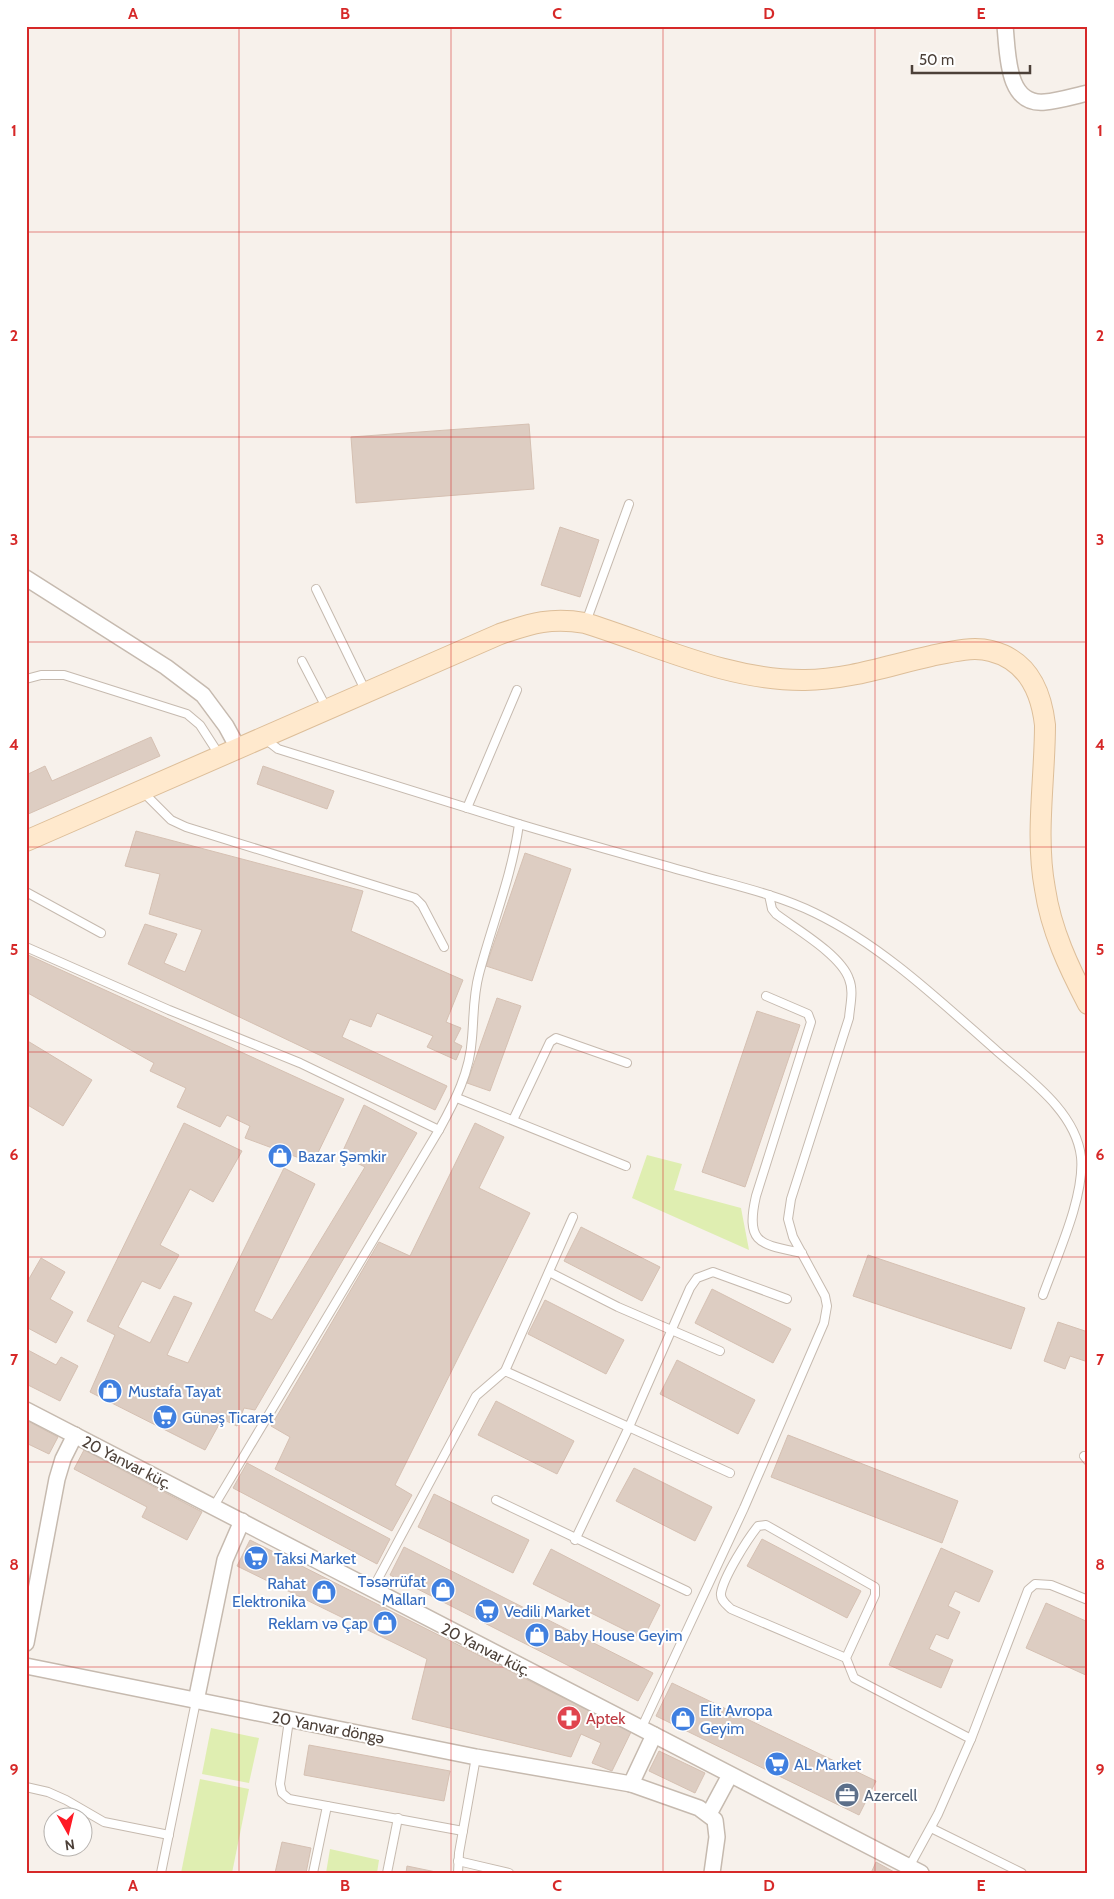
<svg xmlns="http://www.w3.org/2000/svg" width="1114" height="1899" viewBox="0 0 1114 1899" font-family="Cabin,sans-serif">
<rect width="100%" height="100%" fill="#f7f1eb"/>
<g fill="#dfeeb1">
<polygon points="647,1155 682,1164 674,1190 741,1208 749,1250 632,1198"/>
<polygon points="211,1728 259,1738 249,1783 202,1774"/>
<polygon points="200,1779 249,1789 232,1873 181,1873"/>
<polygon points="330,1849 379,1860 377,1873 326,1873"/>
</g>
<g fill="#ddcdc2" stroke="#d5c0b2">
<polygon points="529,424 534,489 356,503 351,437"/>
<polygon points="560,527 599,540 580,597 541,585"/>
<polygon points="151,737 160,756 26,815 26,775 45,766 52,781"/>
<polygon points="263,766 334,791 327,809 257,784"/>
<polygon points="136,831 363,891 351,931 463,980 446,1022 461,1028 454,1042 462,1046 456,1060 427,1047 433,1036 377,1013 371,1027 350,1019 342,1037 447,1086 435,1110 128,964 145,924 177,934 164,963 185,972 202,930 149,914 160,874 125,866"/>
<polygon points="525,853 571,869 532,981 486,966"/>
<polygon points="26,954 344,1099 313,1163 245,1138 250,1126 227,1115 220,1127 177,1107 186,1088 150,1071 154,1063 26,992"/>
<polygon points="497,998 521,1006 490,1091 467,1083"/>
<polygon points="757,1011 800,1025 745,1187 702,1172"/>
<polygon points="26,1040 92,1080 63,1126 26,1104"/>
<polygon points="364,1105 417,1133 255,1410 244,1408 237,1426 222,1419 205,1450 90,1392 115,1335 87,1321 184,1123 242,1151 213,1202 190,1189 160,1245 179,1255 160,1289 142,1281 118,1327 150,1343 174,1296 192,1303 167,1355 188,1363 284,1168 315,1184 254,1311 272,1320 365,1167 341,1155"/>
<polygon points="475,1123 504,1137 479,1188 530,1213 395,1485 412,1495 392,1531 275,1469 290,1437 271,1426 379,1242 410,1256"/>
<polygon points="581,1227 660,1267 642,1301 564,1261"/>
<polygon points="868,1255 1025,1308 1011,1349 853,1296"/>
<polygon points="41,1258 65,1272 50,1299 73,1312 56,1343 26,1327 26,1284"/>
<polygon points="712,1289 791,1329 773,1363 695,1323"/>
<polygon points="545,1300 624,1340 606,1374 528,1334"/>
<polygon points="1058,1322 1088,1332 1088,1362 1070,1356 1065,1369 1044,1361"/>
<polygon points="26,1349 56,1365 61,1357 78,1366 60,1401 26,1384"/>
<polygon points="677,1360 755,1400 738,1434 660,1394"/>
<polygon points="496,1401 574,1441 557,1474 478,1435"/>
<polygon points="26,1420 58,1437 49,1454 26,1443"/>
<polygon points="788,1435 958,1501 942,1543 771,1477"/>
<polygon points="84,1450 202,1512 187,1540 142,1517 147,1507 74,1469"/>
<polygon points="247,1463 390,1539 377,1564 233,1488"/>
<polygon points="634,1468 712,1507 695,1541 616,1501"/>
<polygon points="434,1494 529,1540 513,1573 418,1527"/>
<polygon points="762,1539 861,1591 847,1618 747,1566"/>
<polygon points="250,1540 631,1732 612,1771 592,1763 601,1743 581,1734 571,1757 412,1719 427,1659 237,1566"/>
<polygon points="404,1547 653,1673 638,1701 390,1575"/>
<polygon points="941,1548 993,1571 979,1602 955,1591 948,1606 960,1612 948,1639 936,1634 929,1649 953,1660 941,1688 889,1665"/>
<polygon points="551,1549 660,1605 643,1639 533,1584"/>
<polygon points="1046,1603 1088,1622 1088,1676 1026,1648"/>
<polygon points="672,1683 876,1781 859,1815 656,1716"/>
<polygon points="309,1745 450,1771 444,1801 304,1775"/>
<polygon points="659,1751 705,1773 695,1793 649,1771"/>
<polygon points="282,1842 311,1848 306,1873 275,1873"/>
<polygon points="876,1862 896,1873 871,1873"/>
<polygon points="407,1866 436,1872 436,1873 406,1873"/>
</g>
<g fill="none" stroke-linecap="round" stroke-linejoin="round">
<defs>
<g id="lane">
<polyline points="316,589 366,692"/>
<polyline points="586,622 629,504"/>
<polyline points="302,661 327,709"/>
<polyline points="26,679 41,675 64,675 187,714 200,725 220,756"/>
<path d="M269,742L278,749L519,824C512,876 492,924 479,974C473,996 474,1016 472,1038C470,1072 455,1101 439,1130"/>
<polyline points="143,792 171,820 186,827 415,898 422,905 444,947"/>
<polyline points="467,808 517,690"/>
<path d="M519,824C579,842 638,858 698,875C737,886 778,895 815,913C883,946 942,1003 998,1052C1029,1079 1076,1112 1081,1157C1085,1196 1057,1256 1043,1295"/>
<polyline points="26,892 101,933"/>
<polyline points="26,947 169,1010 300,1063 439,1130 214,1506"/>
<path d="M766,996L808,1014L811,1022L756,1196C745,1244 760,1244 802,1253"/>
<polyline points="457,1098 626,1166"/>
<polyline points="513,1120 550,1042 556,1038 627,1063"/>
<polyline points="549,1272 618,1307 720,1351"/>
<polyline points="505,1371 573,1217"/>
<polyline points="1084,1456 1088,1461"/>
<polyline points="496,1500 687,1591"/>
<polyline points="575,1540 629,1427 690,1288 697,1278 713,1272 787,1299"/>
<polyline points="372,1590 476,1396 505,1371 730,1473"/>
<path d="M846,1658L731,1609C726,1604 720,1600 721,1593C724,1576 747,1540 758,1526L766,1525L875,1587V1595L846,1658L854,1678L971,1739L938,1814L909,1867"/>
<polyline points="289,1720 280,1784 282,1793 289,1799 463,1831"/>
<path d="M641,1729L744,1508L824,1323L827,1306L825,1296L793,1237L788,1219L791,1199L849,1018C850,1005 854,991 849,979C841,955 796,929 776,914L772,909L769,895"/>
<polyline points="971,1739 1028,1590 1035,1584 1051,1585 1088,1600"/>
<polyline points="26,1787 48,1792 66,1800 104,1822 169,1835"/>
<polyline points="931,1828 1022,1873"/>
<polyline points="458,1861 509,1873"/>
<polyline points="161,1873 196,1701"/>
<polyline points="313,1873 327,1806"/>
<polyline points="387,1873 398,1818"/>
<polyline points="458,1873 459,1853 476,1757"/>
</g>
<g id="street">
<path d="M1005,26C1008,53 1006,106 1045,102C1059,101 1074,96 1088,93"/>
<polyline points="26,578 166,667 203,695 226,726 238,748"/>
<polyline points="26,1410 921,1873"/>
<polyline points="26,1643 57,1479 63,1459 75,1435"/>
<polyline points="26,1666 476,1757 631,1784 699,1808 715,1820 717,1837 712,1873"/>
<polyline points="196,1701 225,1560 242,1521"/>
<polyline points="631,1784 654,1735"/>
<polyline points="709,1814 730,1775"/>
</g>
<path id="secondary" d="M26,841L500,634C532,623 552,617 585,623C656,645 729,681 805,680C847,680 890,665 931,656C950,652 972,646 991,651C1027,660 1041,690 1045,725C1045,779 1035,836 1045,889C1051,930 1069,968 1088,1004"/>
</defs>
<use href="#lane" stroke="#c6baaf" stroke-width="10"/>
<use href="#street" stroke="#c6baaf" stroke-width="18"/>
<use href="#secondary" stroke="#ddbe99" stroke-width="22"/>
<use href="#lane" stroke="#fff" stroke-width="8"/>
<use href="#street" stroke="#fff" stroke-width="15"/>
<use href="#secondary" stroke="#ffe9cd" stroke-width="20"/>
</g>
<path fill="none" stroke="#d62828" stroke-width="1" stroke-opacity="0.55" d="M239,26V1873M451,26V1873M663,26V1873M875,26V1873M26,232H1088M26,437H1088M26,642H1088M26,847H1088M26,1052H1088M26,1257H1088M26,1462H1088M26,1667H1088"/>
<defs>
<symbol id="shop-disc" viewBox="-11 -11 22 22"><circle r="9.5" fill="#3f7fe0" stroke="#fff"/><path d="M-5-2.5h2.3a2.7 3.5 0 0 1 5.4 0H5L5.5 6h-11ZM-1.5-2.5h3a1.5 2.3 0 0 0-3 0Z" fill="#fff"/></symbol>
<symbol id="supermarket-disc" viewBox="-11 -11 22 22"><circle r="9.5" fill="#3f7fe0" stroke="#fff"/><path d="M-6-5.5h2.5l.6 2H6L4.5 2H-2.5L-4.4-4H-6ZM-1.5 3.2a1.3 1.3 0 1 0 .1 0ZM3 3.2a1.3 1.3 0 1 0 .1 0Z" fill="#fff"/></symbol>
<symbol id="pharmacy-disc" viewBox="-11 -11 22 22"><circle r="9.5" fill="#e0444e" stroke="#fff"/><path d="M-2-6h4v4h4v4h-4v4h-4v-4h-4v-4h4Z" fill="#fff"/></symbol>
<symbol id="office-disc" viewBox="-11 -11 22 22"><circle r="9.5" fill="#5c6f8a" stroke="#fff"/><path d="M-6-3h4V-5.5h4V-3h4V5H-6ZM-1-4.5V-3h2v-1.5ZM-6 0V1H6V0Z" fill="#fff"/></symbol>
</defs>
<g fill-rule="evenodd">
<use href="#shop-disc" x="266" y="1142" width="28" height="28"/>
<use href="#shop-disc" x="96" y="1377" width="28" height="28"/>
<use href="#supermarket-disc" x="151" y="1403" width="28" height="28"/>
<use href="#supermarket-disc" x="242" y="1544" width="28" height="28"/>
<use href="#shop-disc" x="429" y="1576" width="28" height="28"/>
<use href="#shop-disc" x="310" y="1578" width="28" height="28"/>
<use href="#supermarket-disc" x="473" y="1597" width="28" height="28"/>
<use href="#shop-disc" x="371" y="1609" width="28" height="28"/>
<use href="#shop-disc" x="523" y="1621" width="28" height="28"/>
<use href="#pharmacy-disc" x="555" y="1704" width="28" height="28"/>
<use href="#shop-disc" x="669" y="1705" width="28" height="28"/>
<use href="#supermarket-disc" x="763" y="1750" width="28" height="28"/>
<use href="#office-disc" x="833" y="1781" width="28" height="28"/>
</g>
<g text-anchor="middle" stroke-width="4" stroke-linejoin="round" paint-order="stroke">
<g font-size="16" fill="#366cbe" stroke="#fff" text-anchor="start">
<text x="298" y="1162">Bazar Şəmkir</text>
<text x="128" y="1397">Mustafa Tayat</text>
<text x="182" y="1423">Günəş Ticarət</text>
<text x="274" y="1564">Taksi Market</text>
<text x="426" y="1587" text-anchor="end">Təsərrüfat<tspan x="426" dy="18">Malları</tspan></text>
<text x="306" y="1589" text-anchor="end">Rahat<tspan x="306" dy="18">Elektronika</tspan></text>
<text x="504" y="1617">Vedili Market</text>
<text x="368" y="1629" text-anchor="end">Reklam və Çap</text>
<text x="554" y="1641">Baby House Geyim</text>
<text x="700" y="1716">Elit Avropa<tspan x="700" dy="18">Geyim</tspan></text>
<text x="794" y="1770">AL Market</text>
</g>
<g font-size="16" fill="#4c4038" stroke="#fff">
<text transform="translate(127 1462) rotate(27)" y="6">20 Yanvar küç.</text>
<text transform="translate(486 1649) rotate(27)" y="6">20 Yanvar küç.</text>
<text transform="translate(328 1727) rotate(11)" y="6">20 Yanvar döngə</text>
</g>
<g font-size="16" fill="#be3a42" stroke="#fff" text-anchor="start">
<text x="586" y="1724">Aptek</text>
</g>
<g font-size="16" fill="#4e5e75" stroke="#fff" text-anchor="start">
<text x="864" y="1801">Azercell</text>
</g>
</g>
<rect width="1114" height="1899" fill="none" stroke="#ffffff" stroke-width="55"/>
<g transform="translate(68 1832) rotate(172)"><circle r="24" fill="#ffffff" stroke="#b7b3af"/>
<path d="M0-4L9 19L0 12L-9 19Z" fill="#ff1a25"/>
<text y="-8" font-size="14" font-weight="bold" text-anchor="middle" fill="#4c4038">N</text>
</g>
<path d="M912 65v8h118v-8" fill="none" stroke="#4c4038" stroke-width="2.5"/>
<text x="919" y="65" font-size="15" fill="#4c4038" stroke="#ffffff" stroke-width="4" paint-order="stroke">50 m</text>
<rect x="28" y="28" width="1058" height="1844" fill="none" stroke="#d62828" stroke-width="2"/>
<g font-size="16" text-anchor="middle" font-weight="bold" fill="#d62828">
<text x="133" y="19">A</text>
<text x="345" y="19">B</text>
<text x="557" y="19">C</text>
<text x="769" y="19">D</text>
<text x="981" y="19">E</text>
<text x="14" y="136">1</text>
<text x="1100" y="136">1</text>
<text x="14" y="341">2</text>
<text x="1100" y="341">2</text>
<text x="14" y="545">3</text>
<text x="1100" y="545">3</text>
<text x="14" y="750">4</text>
<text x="1100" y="750">4</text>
<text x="14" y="955">5</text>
<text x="1100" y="955">5</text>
<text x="14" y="1160">6</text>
<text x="1100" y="1160">6</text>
<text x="14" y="1365">7</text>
<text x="1100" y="1365">7</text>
<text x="14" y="1570">8</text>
<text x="1100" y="1570">8</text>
<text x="14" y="1775">9</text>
<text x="1100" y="1775">9</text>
<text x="133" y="1891">A</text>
<text x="345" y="1891">B</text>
<text x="557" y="1891">C</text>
<text x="769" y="1891">D</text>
<text x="981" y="1891">E</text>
</g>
</svg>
